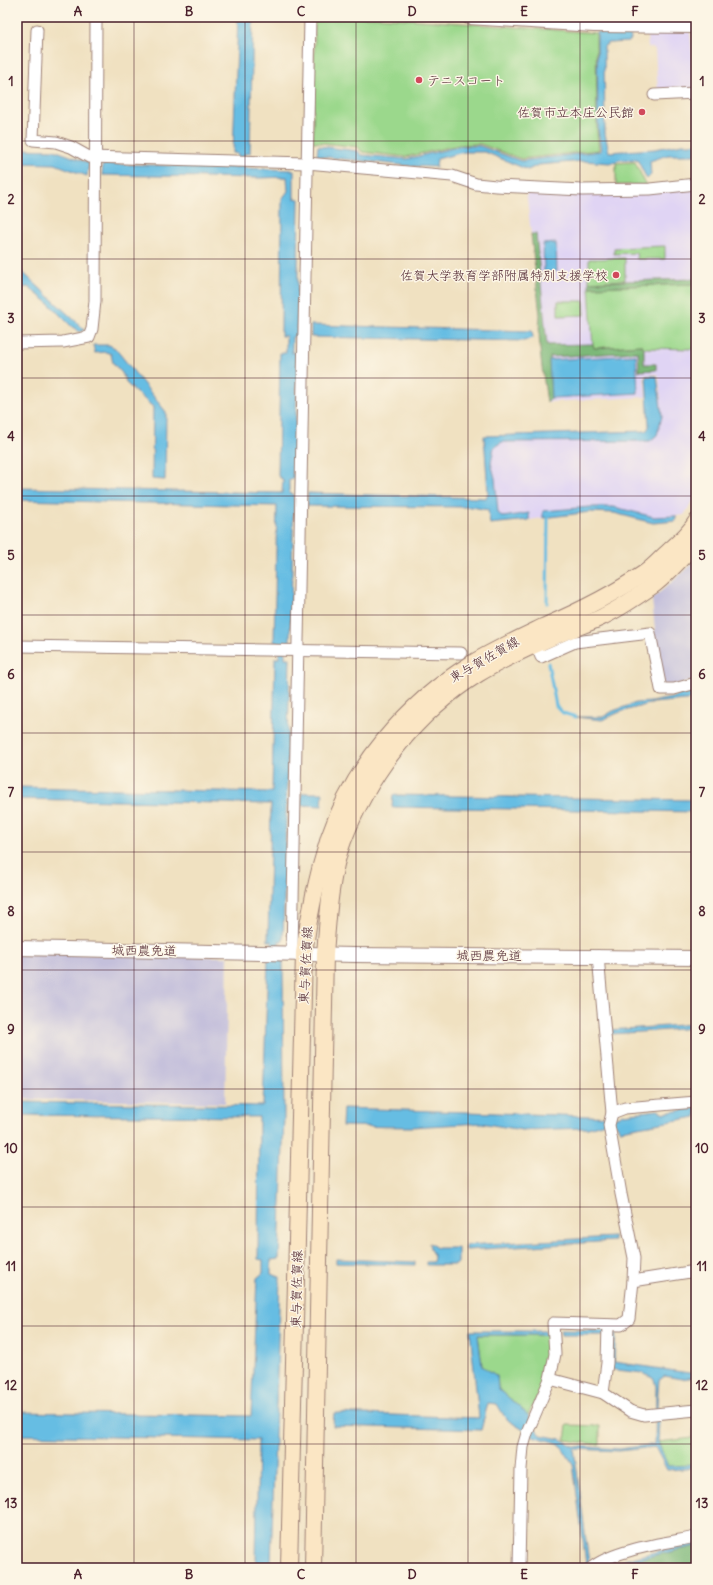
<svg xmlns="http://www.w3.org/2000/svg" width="713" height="1585" viewBox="0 0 713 1585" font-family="Delius,'Klee One',sans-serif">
<rect width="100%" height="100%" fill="#fcf5e5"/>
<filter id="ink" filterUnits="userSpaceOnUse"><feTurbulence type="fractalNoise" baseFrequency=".025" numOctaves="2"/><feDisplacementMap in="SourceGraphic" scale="8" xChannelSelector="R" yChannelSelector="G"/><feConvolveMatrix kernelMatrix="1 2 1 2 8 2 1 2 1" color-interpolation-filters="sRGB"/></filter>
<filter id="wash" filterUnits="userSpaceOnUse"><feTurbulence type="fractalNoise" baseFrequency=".012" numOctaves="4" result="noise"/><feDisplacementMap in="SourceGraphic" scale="16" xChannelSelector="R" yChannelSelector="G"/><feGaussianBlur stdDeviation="0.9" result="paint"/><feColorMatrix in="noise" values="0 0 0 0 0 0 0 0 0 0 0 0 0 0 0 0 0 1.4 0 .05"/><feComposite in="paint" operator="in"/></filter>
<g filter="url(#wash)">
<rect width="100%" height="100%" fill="#f0e1c1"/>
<g fill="#e0d4f4">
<polygon points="651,31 690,32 696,90 658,91 655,49 648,47 647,35"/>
<polygon points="696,186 696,496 684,515 676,516 654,517 614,507 590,507 543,511 543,518 529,520 528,513 503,517 498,513 495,478 491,463 494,447 502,442 650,441 662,416 659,377 657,374 644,375 646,397 547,402 540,353 539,327 540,315 526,189"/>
</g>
<g fill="#c4c0db">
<polygon points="696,559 696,679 675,685 663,685 653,635 655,630 652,599 685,571"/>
<polygon points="17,953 228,957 225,1103 17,1099"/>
</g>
<g fill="#9bd88c" stroke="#727c5c">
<polygon points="315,17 379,17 596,33 597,132 599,150 521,159 480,144 459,145 406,157 362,152 358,147 313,142"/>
<polygon points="635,162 646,185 616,185 616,163"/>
<polygon points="665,246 665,259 637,259 636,253 614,254 614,248"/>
<polygon points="625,258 625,280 589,282 589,259"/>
<polygon points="696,284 696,349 644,348 642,345 593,348 589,287"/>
<polygon points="558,301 584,301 585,315 558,316"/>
<polygon points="478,1335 551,1335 552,1353 547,1377 528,1415 498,1388 497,1376 482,1366"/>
<polygon points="567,1425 600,1426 600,1445 565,1440"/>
<polygon points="694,1425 696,1425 696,1465 668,1467 658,1442 693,1438"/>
</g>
<g fill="#7cb878" stroke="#636c52">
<path d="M531,234H536L547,345L593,344L594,348L642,345L644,348V364H656V370L639,371L638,352L550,357L551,398L547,402C543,373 537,344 540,315Z"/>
<polygon points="696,279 696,284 589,287 589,282"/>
<polygon points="696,1546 696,1565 685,1568 613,1568 625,1562"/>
</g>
<g fill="#66bde3" stroke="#586e87">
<polygon points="238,17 253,17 250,153 244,154 244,168 294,170 294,198 299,199 297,336 292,337 292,353 298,352 294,477 289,480 289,493 293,494 294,500 290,642 285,643 285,658 290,658 283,941 279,941 279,959 283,960 284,1117 279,1259 271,1260 271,1274 280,1277 271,1565 256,1564 258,1440 17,1435 17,1412 251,1416 257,1278 263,1273 263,1260 258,1259 259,1117 17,1115 17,1102 263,1106 268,959 273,959 272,941 268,941 271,804 17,799 17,787 272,792 275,658 279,658 279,643 274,642 277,506 17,500 17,488 282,493 283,480 278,476 280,353 286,353 286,336 281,336 282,199 288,191 287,177 260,178 102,175 103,164 238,167 238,154 233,153"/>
<polygon points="609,31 630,35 631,39 629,42 609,43 604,46 605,134 609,152 655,149 683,144 696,144 696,155 668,155 650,161 651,175 647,179 637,159 620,160 610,163 584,161 538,165 528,170 485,152 464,152 437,159 436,167 410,166 317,156 318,146 358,151 361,155 407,159 461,146 480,146 521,161 601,151 598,130 597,32"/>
<polygon points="17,149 54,150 89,163 87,176 55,164 17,163"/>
<polygon points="556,243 557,271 544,272 543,244"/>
<polygon points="17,267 84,329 84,330 80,332 71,326 47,302 28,287 21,288 22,284 17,282"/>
<polygon points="311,325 532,331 533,338 524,341 311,337"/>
<polygon points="93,345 109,345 115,348 166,412 165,480 152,479 153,407 127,384 122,373 113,363 111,354 106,352 95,353"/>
<polygon points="636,355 638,393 551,398 549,360"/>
<polygon points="646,376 657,376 662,416 657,435 650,441 502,442 494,447 491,463 495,478 498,513 503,517 529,513 529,520 490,524 488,510 472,507 307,506 308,493 486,498 488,493 484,436 646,431 649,427"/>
<polygon points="590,507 614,507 654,517 676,516 676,521 653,523 614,513 590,512 543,518 543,511"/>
<polygon points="696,693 696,699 653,703 620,712 602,720 576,717 603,717 613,711 636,703 651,702 671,698 682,694"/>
<polygon points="302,793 323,793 322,806 301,805"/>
<polygon points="393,795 696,800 696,812 392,807"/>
<polygon points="696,1024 696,1028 611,1034 610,1030"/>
<polygon points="343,1108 618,1117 623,1114 658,1110 664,1113 696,1108 696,1117 620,1130 616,1124 605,1123 588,1128 522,1130 481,1123 410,1127 342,1126"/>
<polygon points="614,1237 614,1241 466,1250 466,1245"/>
<polygon points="429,1243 437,1248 458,1248 458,1263 456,1265 426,1265 426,1262 433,1262 434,1257 430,1249"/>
<polygon points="336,1259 415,1262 415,1265 336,1263"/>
<polygon points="560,1330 616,1331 614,1362 696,1374 696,1377 681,1379 665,1376 659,1380 657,1405 659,1421 658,1442 668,1466 696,1465 696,1468 667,1470 655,1447 619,1451 574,1449 589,1563 586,1564 573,1464 560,1444 533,1436 506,1419 497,1404 488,1403 481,1430 333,1426 334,1413 479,1418 470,1331 545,1331 546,1335 478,1335 482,1366 497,1376 498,1388 528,1415 535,1428 541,1435 560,1439 573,1446 620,1449 655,1444 656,1387 654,1379 643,1373 608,1369 610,1335 561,1335"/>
<polygon points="696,1541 696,1546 625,1562 613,1568 603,1568 625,1560"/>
</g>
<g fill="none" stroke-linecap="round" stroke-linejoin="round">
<g stroke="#66bde3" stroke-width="3">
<polyline points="17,289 21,288"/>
<polyline points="547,603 548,514"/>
<polyline points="548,663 556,706 563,713 576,717"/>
</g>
</g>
</g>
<g filter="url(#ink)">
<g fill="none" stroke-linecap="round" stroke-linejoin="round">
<defs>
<g id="minor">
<polyline points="37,30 33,140 56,142 71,147 89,157 307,163 452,176 476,184 496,186 582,190 650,189 696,184"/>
<polyline points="654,95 696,93"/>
<polyline points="17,343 63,342 89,337 92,329 95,301 96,17"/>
<polyline points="536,644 541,657 575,642 650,633 661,689 674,689 696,683"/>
<polyline points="17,646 461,653"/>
<polyline points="292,953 310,17"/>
<polyline points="598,956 612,1113 609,1125 621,1194 634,1258 633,1281"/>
<polyline points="612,1113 625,1108 696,1102"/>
<polyline points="550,1379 603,1393 630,1411 644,1415 696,1410"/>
<polyline points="603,1393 607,1363 608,1325"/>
<polyline points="519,1568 521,1469 523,1447 527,1433 550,1379 555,1354 553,1323 621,1325 629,1319 633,1281 696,1271"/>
<path d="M591,1568C615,1549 666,1543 696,1537"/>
</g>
<g id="tertiary">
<polyline points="469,17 594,25 696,26"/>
<polyline points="17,948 354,955 696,958"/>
</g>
<g id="secondary">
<path d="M289,1568L304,953C309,914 317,876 329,838C353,767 407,703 471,664C494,650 520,638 545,626C580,611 614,594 646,572C654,566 661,558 669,551C679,542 689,534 696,522"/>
<path d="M313,1568L325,954C328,917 330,875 343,841C369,773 417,712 478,674C504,658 534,645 562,633C576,627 591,623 604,616C620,608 641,594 655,584C670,572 683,556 696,543"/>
</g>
</defs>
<use href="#minor" stroke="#9d8076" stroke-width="13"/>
<use href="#tertiary" stroke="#9d8076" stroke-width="16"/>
<use href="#secondary" stroke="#9d8076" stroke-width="18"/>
<use href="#minor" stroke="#fff" stroke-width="11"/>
<use href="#tertiary" stroke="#fff" stroke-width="14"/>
<use href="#secondary" stroke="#fbe6c4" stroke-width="16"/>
</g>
</g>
<path fill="none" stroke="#4a1f2b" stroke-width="1" stroke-opacity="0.55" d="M134,17V1568M245,17V1568M356,17V1568M468,17V1568M580,17V1568M17,141H696M17,259H696M17,378H696M17,496H696M17,615H696M17,733H696M17,852H696M17,970H696M17,1089H696M17,1207H696M17,1326H696M17,1444H696"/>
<g fill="#d1495b" stroke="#fcf5e5" stroke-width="1.5">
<circle cx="419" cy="80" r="4"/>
<circle cx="642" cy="112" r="4"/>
<circle cx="616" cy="275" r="4"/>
</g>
<g text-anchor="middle" stroke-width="3" stroke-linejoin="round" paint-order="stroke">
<g font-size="13" fill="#4a1f2b" stroke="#fcf5e5" text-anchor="end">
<text x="427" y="85" text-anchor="start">テニスコート</text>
<text x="634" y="117">佐賀市立本庄公民館</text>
<text x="608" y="280">佐賀大学教育学部附属特別支援学校</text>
</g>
<g font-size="13" fill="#4a1f2b" stroke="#fcf5e5">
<text transform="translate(484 659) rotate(-30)" y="5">東与賀佐賀線</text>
<text transform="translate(144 950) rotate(1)" y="5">城西農免道</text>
<text x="489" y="960">城西農免道</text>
<text transform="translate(305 965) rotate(-87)" y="5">東与賀佐賀線</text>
<text transform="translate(296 1289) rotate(-89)" y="5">東与賀佐賀線</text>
</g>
</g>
<rect width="713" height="1585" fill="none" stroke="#fcf5e5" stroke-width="44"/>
<rect x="22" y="22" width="669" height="1541" fill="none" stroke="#4a1f2b" stroke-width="1.5"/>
<g font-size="13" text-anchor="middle" font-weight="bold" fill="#4a1f2b">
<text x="78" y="16">A</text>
<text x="189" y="16">B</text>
<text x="301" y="16">C</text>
<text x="412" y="16">D</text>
<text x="524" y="16">E</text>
<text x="635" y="16">F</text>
<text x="11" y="86">1</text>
<text x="702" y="86">1</text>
<text x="11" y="204">2</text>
<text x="702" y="204">2</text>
<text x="11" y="323">3</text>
<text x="702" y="323">3</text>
<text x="11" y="441">4</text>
<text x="702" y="441">4</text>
<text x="11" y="560">5</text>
<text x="702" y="560">5</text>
<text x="11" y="679">6</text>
<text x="702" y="679">6</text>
<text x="11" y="797">7</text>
<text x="702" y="797">7</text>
<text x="11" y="916">8</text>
<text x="702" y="916">8</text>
<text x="11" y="1034">9</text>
<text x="702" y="1034">9</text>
<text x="11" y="1153">10</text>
<text x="702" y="1153">10</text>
<text x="11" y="1271">11</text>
<text x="702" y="1271">11</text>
<text x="11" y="1390">12</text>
<text x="702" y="1390">12</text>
<text x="11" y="1508">13</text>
<text x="702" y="1508">13</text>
<text x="78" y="1579">A</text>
<text x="189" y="1579">B</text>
<text x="301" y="1579">C</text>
<text x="412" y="1579">D</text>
<text x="524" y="1579">E</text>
<text x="635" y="1579">F</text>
</g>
</svg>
